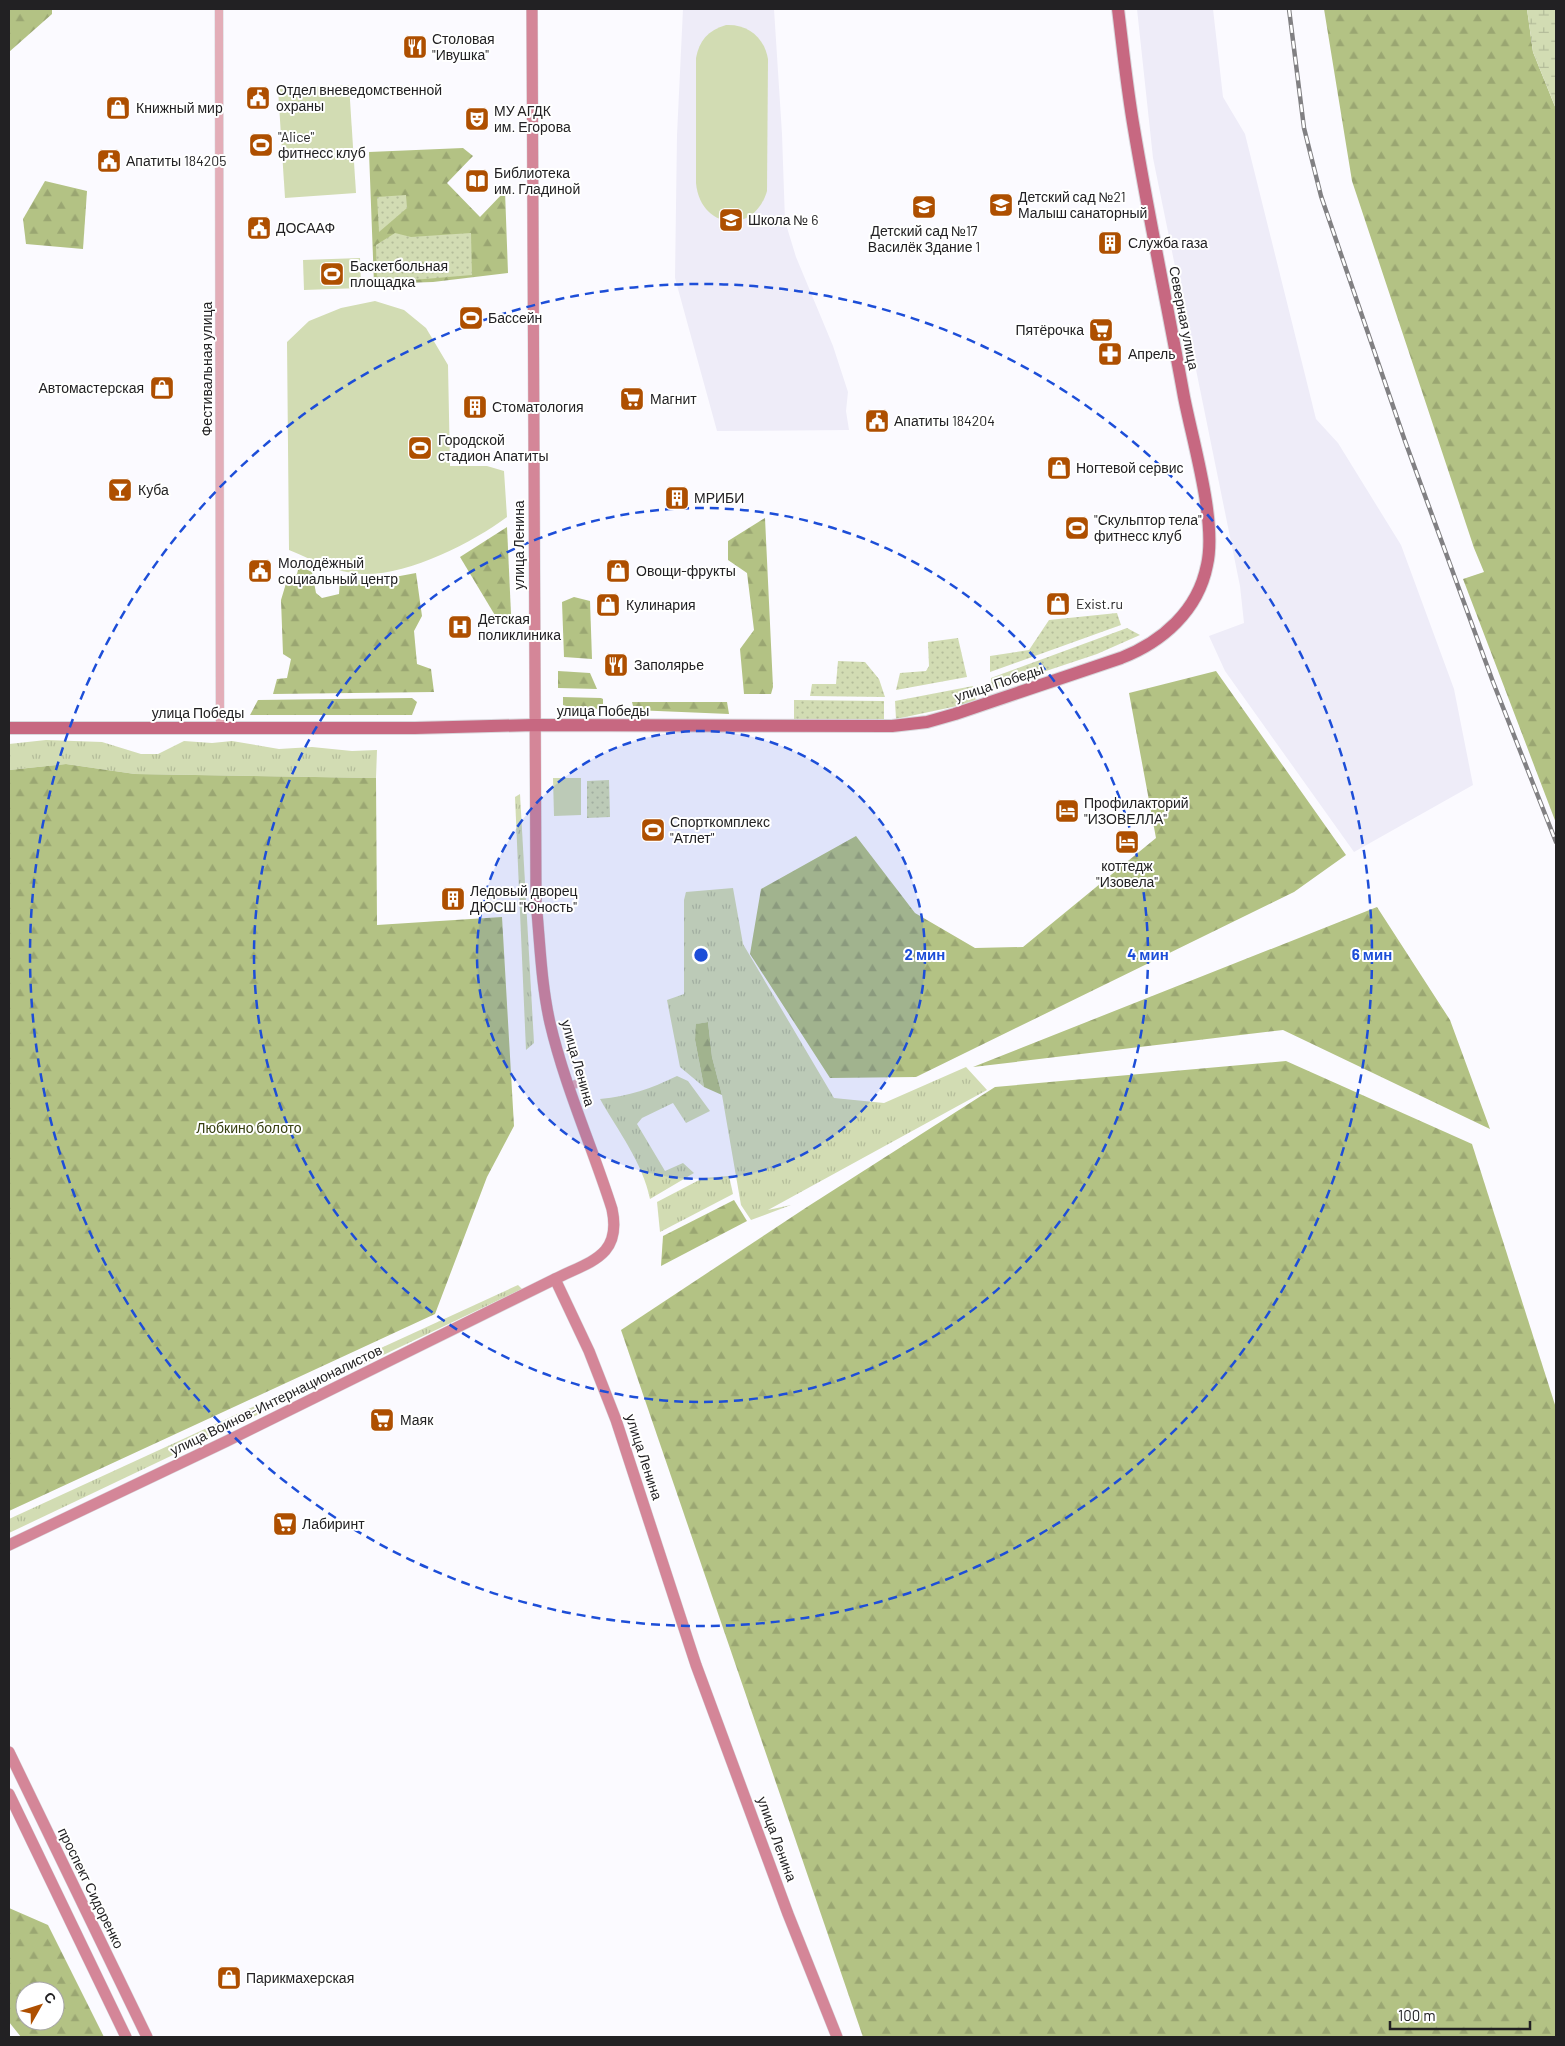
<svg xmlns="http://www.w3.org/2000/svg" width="1565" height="2046" viewBox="0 0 1565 2046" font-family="Barlow,sans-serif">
<defs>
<pattern id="grass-tufts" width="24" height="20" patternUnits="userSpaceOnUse" patternTransform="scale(1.25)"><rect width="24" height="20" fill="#d2dcb3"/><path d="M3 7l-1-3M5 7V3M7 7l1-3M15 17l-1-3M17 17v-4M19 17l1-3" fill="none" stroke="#b4bc9a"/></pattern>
<pattern id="forest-firs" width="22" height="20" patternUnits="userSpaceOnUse" patternTransform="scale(1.25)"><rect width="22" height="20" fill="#b3c284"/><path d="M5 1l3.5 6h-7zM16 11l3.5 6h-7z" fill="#9aa672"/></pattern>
<pattern id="wetland-marsh" width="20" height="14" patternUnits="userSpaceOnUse" patternTransform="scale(1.25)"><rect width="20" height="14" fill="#d2dcb3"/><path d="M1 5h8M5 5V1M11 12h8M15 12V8" fill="none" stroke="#b4bc9a"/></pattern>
<pattern id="park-dots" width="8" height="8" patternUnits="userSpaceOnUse" patternTransform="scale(1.25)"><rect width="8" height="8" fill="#d2dcb3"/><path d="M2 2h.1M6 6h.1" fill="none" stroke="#b4bc9a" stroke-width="1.8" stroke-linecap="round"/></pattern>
</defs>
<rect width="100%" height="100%" fill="#fbfaff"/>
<g fill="#eeecf8">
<polygon points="683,9 774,9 782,134 785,221 796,257 833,346 848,392 846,411 849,430 717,431 675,278 677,135"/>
<polygon points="1137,9 1213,9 1223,97 1245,134 1316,419 1338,443 1401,545 1454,689 1473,785 1354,852 1225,671 1209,636 1244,623 1240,586 1153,158"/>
</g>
<g fill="url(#grass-tufts)">
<polygon points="46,740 102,742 141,754 158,754 184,741 212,743 232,741 279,749 312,747 352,751 377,750 376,778 135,774 66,764 9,770 9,744"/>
<polygon points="520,794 534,1043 526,1050 515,797"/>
<polygon points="733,888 743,944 834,1098 884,1103 966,1067 987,1090 768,1210 791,1205 751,1220 741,1205 722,1095 712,1057 708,1022 697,1024 695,1040 704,1087 680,1067 667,1000 684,994 684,900 686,892"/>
<path d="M677,1076L688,1081L710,1111L686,1123L673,1103L642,1118L637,1124L665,1171L683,1163L694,1173L650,1199C643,1163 618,1131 600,1099C630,1096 650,1089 677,1076Z"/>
<polygon points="729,1176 733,1194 660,1232 657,1202 703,1178"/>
<polygon points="518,1285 522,1289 9,1533 9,1519"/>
</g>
<g fill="url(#forest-firs)" fill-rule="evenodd">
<polygon points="9,9 52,9 52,14 9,52"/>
<polygon points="1324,9 1527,9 1533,52 1556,109 1556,823 1463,579 1484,572 1474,548 1352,181"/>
<polygon points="463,148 473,156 447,183 480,217 505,191 508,273 433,282 374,284 369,152"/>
<polygon points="45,181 87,191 83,249 26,244 23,219"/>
<polygon points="765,518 773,687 771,694 744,694 740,649 754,630 747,573 728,560 728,541"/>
<polygon points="507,527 511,614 496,617 460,557"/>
<polygon points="299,566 312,572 316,593 322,598 339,594 340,579 373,581 416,573 422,616 414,631 417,664 431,669 434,692 273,694 277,679 287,678 291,659 283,654 281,600 287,580 297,574"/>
<polygon points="574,597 590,601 592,659 564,657 562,602"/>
<polygon points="558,671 590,673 597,689 558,688"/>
<polygon points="1216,671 1346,855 1294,892 916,1077 830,1078 750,954 761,889 856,836 915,913 975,948 1023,947 1156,838 1129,693"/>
<polygon points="563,697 601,698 603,699 603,709 573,708 563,705"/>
<polygon points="412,698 417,702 412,715 250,715 258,700"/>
<polygon points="632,702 727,702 729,714 634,710"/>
<polygon points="66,764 135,774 376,778 377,925 502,917 514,1126 487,1177 435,1314 9,1511 9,770"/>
<polygon points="1377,907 1450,1020 1490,1129 1283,1030 973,1067"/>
<polygon points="708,1022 712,1057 722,1095 704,1087 695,1040 696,1024"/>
<polygon points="1286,1061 1472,1144 1556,1408 1556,2037 863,2037 621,1330 807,1207 995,1087"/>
<polygon points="734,1200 747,1221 661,1266 663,1236"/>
<path d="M9,1908L48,1925L104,2037H21L9,2022ZM25,1991H55V2021H25Z"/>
</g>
<polygon fill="url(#wetland-marsh)" points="1527,9 1556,9 1556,109 1533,52"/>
<g fill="url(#park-dots)">
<polygon points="406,195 407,208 379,232 377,197"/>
<polygon points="395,233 411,237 471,233 472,275 377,283 376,245"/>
<polygon points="1117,613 1121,625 990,672 990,656 1029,650 1049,620"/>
<polygon points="1127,628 1140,635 1097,654 992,689 991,678"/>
<polygon points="958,638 967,677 896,690 900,673 926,671 929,666 928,642"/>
<polygon points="838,661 865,662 879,679 885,697 810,696 812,684 836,684"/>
<polygon points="973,686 976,702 896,719 895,701"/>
<polygon points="794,700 884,701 884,721 794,722"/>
<polygon points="609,780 610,817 587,818 587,781"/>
</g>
<g fill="#d2dcb3">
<path d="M726,25C748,24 764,37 768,59L767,191C754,236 700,229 696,183V58C699,41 708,30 726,25Z"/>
<polygon points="349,85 356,193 285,198 278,89"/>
<polygon points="360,258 361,288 304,290 303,260"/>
<path d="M375,301L404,310L426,328L448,365L450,466H487L504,471L507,517C472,543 407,576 362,574C336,573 313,560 289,550L287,342L309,321L341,308Z"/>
<polygon points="553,778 581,778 581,815 554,816"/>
</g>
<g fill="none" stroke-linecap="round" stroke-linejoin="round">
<defs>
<g id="street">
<polyline points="219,9 220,728"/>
<polyline points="568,1087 581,1082"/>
</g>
<g id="secondary">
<polyline points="555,1279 589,1351 616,1420 696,1665 788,1914 837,2037"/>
<path d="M9,1545L227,1441L555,1279C591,1261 622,1256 612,1209C592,1146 565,1087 550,1023C541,983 540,942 536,901L532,9"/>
<polyline points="9,1752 147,2037"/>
<polyline points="9,1794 126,2037"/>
</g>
<path id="primary" d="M9,728H415L534,725L892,726L927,722L955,714L1121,658C1162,642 1198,611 1207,565C1217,522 1193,443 1184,397C1168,308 1149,219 1134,129C1127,89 1123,49 1118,9"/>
</defs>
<use href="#street" stroke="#d8d7dc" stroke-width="9"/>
<use href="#secondary" stroke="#d8d7dc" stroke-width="12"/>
<use href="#primary" stroke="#d8d7dc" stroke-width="14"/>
<use href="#street" stroke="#e3adb8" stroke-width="8"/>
<use href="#secondary" stroke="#d48698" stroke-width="11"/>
<use href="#primary" stroke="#c76881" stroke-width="12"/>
<defs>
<polyline id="rail" points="1289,9 1304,128 1321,196 1405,441 1493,682 1556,842"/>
</defs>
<use href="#rail" stroke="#818083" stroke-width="4.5"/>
<use href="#rail" stroke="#fff" stroke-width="2.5" stroke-dasharray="8" stroke-linecap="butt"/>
</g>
<circle cx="701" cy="955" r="224" fill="#1d4ed8" fill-opacity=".12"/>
<g fill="none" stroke="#1d4ed8" stroke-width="2.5" stroke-dasharray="9 6">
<circle cx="701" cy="955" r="224"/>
<circle cx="701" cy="955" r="447"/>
<circle cx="701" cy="955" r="671"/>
</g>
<defs>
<symbol id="restaurant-square" viewBox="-11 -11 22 22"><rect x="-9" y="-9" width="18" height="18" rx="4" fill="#ae4f00" stroke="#fff"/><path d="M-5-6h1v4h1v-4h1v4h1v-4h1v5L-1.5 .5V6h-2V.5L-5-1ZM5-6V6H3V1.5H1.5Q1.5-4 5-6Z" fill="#fff"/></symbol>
<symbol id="civic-square" viewBox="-11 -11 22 22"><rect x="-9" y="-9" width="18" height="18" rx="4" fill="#ae4f00" stroke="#fff"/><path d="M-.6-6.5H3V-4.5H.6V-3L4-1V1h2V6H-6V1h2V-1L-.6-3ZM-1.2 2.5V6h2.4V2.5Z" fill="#fff"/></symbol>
<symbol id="shop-square" viewBox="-11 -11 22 22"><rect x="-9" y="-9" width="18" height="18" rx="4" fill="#ae4f00" stroke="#fff"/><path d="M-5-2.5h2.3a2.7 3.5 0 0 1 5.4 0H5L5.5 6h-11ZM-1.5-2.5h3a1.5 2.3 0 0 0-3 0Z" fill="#fff"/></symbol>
<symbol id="theatre-square" viewBox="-11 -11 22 22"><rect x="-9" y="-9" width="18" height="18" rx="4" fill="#ae4f00" stroke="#fff"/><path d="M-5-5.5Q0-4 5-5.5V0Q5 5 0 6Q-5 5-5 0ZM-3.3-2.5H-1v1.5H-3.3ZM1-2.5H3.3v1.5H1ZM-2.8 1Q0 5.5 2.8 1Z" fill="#fff"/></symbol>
<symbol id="stadium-square" viewBox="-11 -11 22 22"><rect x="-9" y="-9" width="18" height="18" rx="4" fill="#ae4f00" stroke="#fff"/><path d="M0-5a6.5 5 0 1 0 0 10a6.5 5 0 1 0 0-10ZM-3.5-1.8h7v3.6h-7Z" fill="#fff"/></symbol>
<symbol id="library-square" viewBox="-11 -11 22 22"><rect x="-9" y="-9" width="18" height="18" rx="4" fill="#ae4f00" stroke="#fff"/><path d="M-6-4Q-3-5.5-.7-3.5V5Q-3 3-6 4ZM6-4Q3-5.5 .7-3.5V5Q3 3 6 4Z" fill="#fff"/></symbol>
<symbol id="school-square" viewBox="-11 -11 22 22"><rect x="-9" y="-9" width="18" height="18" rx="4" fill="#ae4f00" stroke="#fff"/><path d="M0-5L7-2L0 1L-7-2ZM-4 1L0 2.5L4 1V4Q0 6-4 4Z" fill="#fff"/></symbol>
<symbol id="building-square" viewBox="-11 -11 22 22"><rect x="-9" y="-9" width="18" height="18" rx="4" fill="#ae4f00" stroke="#fff"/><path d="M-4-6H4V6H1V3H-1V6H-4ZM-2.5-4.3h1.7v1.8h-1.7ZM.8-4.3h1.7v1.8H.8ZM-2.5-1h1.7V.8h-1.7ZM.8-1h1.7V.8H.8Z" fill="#fff"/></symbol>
<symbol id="supermarket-square" viewBox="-11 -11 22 22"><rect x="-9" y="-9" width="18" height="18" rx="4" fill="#ae4f00" stroke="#fff"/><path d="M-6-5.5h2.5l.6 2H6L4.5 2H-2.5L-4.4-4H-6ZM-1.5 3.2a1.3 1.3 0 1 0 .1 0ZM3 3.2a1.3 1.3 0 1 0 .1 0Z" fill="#fff"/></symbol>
<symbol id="pharmacy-square" viewBox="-11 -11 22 22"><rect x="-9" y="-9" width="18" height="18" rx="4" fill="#ae4f00" stroke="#fff"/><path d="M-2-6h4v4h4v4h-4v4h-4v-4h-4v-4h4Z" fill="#fff"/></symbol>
<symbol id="bar-square" viewBox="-11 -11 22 22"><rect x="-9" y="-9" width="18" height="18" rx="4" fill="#ae4f00" stroke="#fff"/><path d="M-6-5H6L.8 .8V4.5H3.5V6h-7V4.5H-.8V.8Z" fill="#fff"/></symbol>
<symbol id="hospital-square" viewBox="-11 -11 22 22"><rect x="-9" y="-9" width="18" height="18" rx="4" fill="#ae4f00" stroke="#fff"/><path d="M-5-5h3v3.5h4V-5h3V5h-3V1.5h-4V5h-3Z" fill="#fff"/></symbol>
<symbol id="hotel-square" viewBox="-11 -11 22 22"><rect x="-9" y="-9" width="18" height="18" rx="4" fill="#ae4f00" stroke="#fff"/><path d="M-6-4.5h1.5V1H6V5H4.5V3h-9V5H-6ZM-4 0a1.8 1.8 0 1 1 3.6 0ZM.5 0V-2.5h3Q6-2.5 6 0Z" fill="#fff"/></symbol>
</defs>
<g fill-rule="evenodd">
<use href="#restaurant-square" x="401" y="33" width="28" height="28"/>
<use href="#civic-square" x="244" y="84" width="28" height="28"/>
<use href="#shop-square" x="104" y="94" width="28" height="28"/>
<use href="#theatre-square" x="463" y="105" width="28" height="28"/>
<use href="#stadium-square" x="247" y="131" width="28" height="28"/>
<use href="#civic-square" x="95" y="147" width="28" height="28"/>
<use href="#library-square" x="463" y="167" width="28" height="28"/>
<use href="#school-square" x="987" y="191" width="28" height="28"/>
<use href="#school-square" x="910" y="193" width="28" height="28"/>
<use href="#school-square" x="717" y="206" width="28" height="28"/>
<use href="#civic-square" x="245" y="214" width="28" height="28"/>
<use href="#building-square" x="1096" y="229" width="28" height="28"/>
<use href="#stadium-square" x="318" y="260" width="28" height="28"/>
<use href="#stadium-square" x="457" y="304" width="28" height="28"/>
<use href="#supermarket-square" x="1087" y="316" width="28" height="28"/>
<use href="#pharmacy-square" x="1096" y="340" width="28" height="28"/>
<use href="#shop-square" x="148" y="374" width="28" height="28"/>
<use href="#supermarket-square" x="618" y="385" width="28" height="28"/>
<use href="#building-square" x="461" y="393" width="28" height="28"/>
<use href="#civic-square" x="863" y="407" width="28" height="28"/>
<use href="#stadium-square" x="406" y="434" width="28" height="28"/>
<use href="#shop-square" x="1045" y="454" width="28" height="28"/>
<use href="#bar-square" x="106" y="476" width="28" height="28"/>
<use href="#building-square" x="663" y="484" width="28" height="28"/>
<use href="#stadium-square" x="1063" y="514" width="28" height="28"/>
<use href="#civic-square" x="246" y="557" width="28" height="28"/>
<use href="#shop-square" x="604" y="557" width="28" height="28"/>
<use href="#shop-square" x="1044" y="590" width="28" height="28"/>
<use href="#shop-square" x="594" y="591" width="28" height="28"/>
<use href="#hospital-square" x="446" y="613" width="28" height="28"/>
<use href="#restaurant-square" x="602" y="651" width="28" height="28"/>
<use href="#hotel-square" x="1053" y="797" width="28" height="28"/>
<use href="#stadium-square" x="639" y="816" width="28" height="28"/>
<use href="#hotel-square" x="1113" y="828" width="28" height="28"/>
<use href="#building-square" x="439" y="885" width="28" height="28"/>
<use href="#supermarket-square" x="368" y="1406" width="28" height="28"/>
<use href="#supermarket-square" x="271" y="1510" width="28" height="28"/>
<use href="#shop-square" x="215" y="1964" width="28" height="28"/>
</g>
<g text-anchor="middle" stroke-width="4" stroke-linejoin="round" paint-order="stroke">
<g font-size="14" fill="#222123" stroke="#fff" text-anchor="start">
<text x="432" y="44">Столовая<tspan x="432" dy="16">"Ивушка"</tspan></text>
<text x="276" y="95">Отдел вневедомственной<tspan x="276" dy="16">охраны</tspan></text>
<text x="136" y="113">Книжный мир</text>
<text x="494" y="116">МУ АГДК<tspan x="494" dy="16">им. Егорова</tspan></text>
<text x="278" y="142">"Alice"<tspan x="278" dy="16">фитнесс клуб</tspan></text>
<text x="126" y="166">Апатиты 184205</text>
<text x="494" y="178">Библиотека<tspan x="494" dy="16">им. Гладиной</tspan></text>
<text x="1018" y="202">Детский сад №21<tspan x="1018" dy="16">Малыш санаторный</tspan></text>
<text x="748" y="225">Школа № 6</text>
<text x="276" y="233">ДОСААФ</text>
<text x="924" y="236" text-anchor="middle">Детский сад №17<tspan x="924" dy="16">Василёк Здание 1</tspan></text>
<text x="1128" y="248">Служба газа</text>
<text x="350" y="271">Баскетбольная<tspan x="350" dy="16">площадка</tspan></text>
<text x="488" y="323">Бассейн</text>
<text x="1084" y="335" text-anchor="end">Пятёрочка</text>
<text x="1128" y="359">Апрель</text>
<text x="144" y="393" text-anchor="end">Автомастерская</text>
<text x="650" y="404">Магнит</text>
<text x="492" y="412">Стоматология</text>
<text x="894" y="426">Апатиты 184204</text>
<text x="438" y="445">Городской<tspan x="438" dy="16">стадион Апатиты</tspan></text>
<text x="1076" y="473">Ногтевой сервис</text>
<text x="138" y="495">Куба</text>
<text x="694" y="503">МРИБИ</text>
<text x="1094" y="525">"Скульптор тела"<tspan x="1094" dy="16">фитнесс клуб</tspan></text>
<text x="278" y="568">Молодёжный<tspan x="278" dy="16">социальный центр</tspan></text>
<text x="636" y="576">Овощи-фрукты</text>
<text x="1076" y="609">Exist.ru</text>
<text x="626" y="610">Кулинария</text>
<text x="478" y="624">Детская<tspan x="478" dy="16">поликлиника</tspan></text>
<text x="634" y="670">Заполярье</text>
<text x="1084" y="808">Профилакторий<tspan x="1084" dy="16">"ИЗОВЕЛЛА"</tspan></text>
<text x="670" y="827">Спорткомплекс<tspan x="670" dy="16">"Атлет"</tspan></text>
<text x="1127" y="871" text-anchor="middle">коттедж<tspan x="1127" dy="16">"Изовела"</tspan></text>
<text x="470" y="896">Ледовый дворец<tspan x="470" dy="16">ДЮСШ "Юность"</tspan></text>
<text x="400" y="1425">Маяк</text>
<text x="302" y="1529">Лабиринт</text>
<text x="246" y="1983">Парикмахерская</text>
</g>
<g font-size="14" fill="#222123" stroke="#fff">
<text transform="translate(1184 318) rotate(79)" y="5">Северная улица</text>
<text transform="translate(207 369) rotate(-90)" y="5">Фестивальная улица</text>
<text transform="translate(519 545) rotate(-90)" y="5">улица Ленина</text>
<text transform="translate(999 683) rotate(-18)" y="5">улица Победы</text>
<text x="603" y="716">улица Победы</text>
<text x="198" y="718">улица Победы</text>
<text transform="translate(578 1063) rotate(74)" y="5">улица Ленина</text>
<text transform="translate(276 1400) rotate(-26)" y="5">улица Воинов-Интернационалистов</text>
<text transform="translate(644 1457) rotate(72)" y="5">улица Ленина</text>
<text transform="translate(777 1839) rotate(70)" y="5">улица Ленина</text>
<text transform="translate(91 1888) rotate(64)" y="5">проспект Сидоренко</text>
</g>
<g font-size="14" fill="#363f10" stroke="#fff">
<text x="249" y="1133">Любкино болото</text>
</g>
</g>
<circle cx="701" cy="955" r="8" fill="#1d4ed8" stroke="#fff" stroke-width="2.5"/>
<g font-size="15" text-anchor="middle" font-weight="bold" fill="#1d4ed8" stroke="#fff" stroke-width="4" stroke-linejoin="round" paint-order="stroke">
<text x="925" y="960">2 мин</text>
<text x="1148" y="960">4 мин</text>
<text x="1372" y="960">6 мин</text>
</g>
<rect width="1565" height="2046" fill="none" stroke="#222123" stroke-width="20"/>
<g transform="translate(40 2006) rotate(51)"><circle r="24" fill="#ffffff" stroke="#a7a6a7"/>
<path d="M0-4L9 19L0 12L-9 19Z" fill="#ae4f00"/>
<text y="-8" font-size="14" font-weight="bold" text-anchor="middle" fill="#222123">С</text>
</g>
<path d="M1390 2021v8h140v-8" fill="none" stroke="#222123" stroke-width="2.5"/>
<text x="1398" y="2021" font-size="15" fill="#222123" stroke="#ffffff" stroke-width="4" paint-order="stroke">100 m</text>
</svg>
